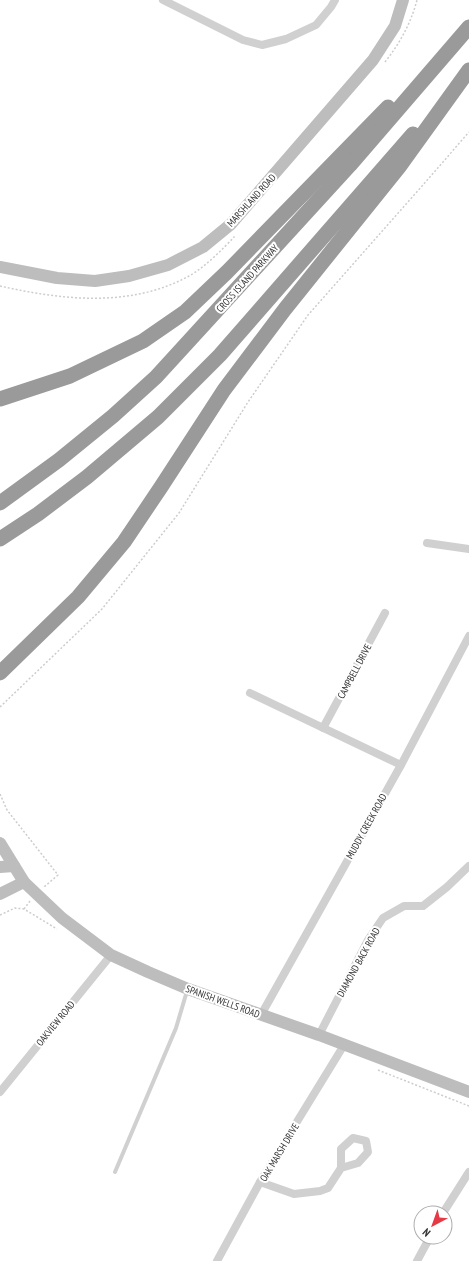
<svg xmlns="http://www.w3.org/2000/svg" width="469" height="1261" viewBox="0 0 469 1261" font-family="'PT Sans Narrow',sans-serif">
<rect width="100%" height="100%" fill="#fff"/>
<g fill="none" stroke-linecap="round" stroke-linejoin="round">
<g stroke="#cdcdcd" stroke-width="1.5" stroke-dasharray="2 2" stroke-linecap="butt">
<path d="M385,62C400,43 411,23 417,0"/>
<path d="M0,286C62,300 131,308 189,276C204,268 224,248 235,236"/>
<polyline points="0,707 102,609 179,513 248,402 308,315 423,185 469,132"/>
<polyline points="0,794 7,810 58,875 44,887"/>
<polyline points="24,909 30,901"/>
<polyline points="0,915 15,908 24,909 57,929"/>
<polyline points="378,1070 469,1106"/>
</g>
<polyline stroke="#d0d0d0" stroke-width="4" points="115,1172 176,1028 187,991"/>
<g stroke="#d0d0d0" stroke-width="8">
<polyline points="163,0 243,40 262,45 286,39 316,25 331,7 335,0"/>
<polyline points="427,543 469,549"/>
<polyline points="250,693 401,765"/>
<polyline points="323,728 385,613"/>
<polyline points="261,1015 401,765 469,636"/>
<polyline points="319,1035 368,940 383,918 404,906 423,906 447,887 469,866"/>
<polyline points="0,1092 111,955"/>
<polyline points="260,1182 294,1194 320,1191 328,1188 341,1168 358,1163 368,1152 366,1141 353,1138 341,1149 341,1168"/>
<polyline points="443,1213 469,1172"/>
<polyline points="217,1261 260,1182 344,1045"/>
<polyline points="417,1261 430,1237"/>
</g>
<g stroke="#bdbdbd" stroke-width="12">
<polyline points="0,267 57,278 95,281 129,276 168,265 203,247 231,224 373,60 395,26 403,0"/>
<polyline points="0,843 24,882 62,918 111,955 148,972 188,989 319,1035 469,1092"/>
<polyline points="0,867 14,866"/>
<polyline points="0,894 24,882"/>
</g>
<g stroke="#9a9a9a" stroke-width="15">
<polyline points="0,399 70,376 143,341 185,312 227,272 388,107"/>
<polyline points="0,503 59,460 113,416 156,377 350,165 469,27"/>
<polyline points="0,539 38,514 87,477 158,417 220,355 413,134"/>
<polyline points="0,673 78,597 124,542 161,487 224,390 285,309 399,167 469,70"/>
</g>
</g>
<g text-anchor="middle" stroke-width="4" stroke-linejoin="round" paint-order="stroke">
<g font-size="10" fill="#333" stroke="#fff">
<text transform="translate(251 200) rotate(-48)" y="4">MARSHLAND ROAD</text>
<text transform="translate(247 278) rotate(-48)" y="4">CROSS ISLAND PARKWAY</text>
<text transform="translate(354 671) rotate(-62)" y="4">CAMPBELL DRIVE</text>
<text transform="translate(366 826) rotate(-61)" y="4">MUDDY CREEK ROAD</text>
<text transform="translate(358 962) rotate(-61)" y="4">DIAMOND BACK ROAD</text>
<text transform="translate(223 1001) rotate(20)" y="4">SPANISH WELLS ROAD</text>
<text transform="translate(55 1023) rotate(-51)" y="4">OAKVIEW ROAD</text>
<text transform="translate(279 1152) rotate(-59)" y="4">OAK MARSH DRIVE</text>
</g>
</g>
<g transform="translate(433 1225) rotate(221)"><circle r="19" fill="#ffffff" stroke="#adadad"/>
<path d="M0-3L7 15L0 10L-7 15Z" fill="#e63946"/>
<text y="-6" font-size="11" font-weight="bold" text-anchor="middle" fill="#333333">N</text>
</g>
</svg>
